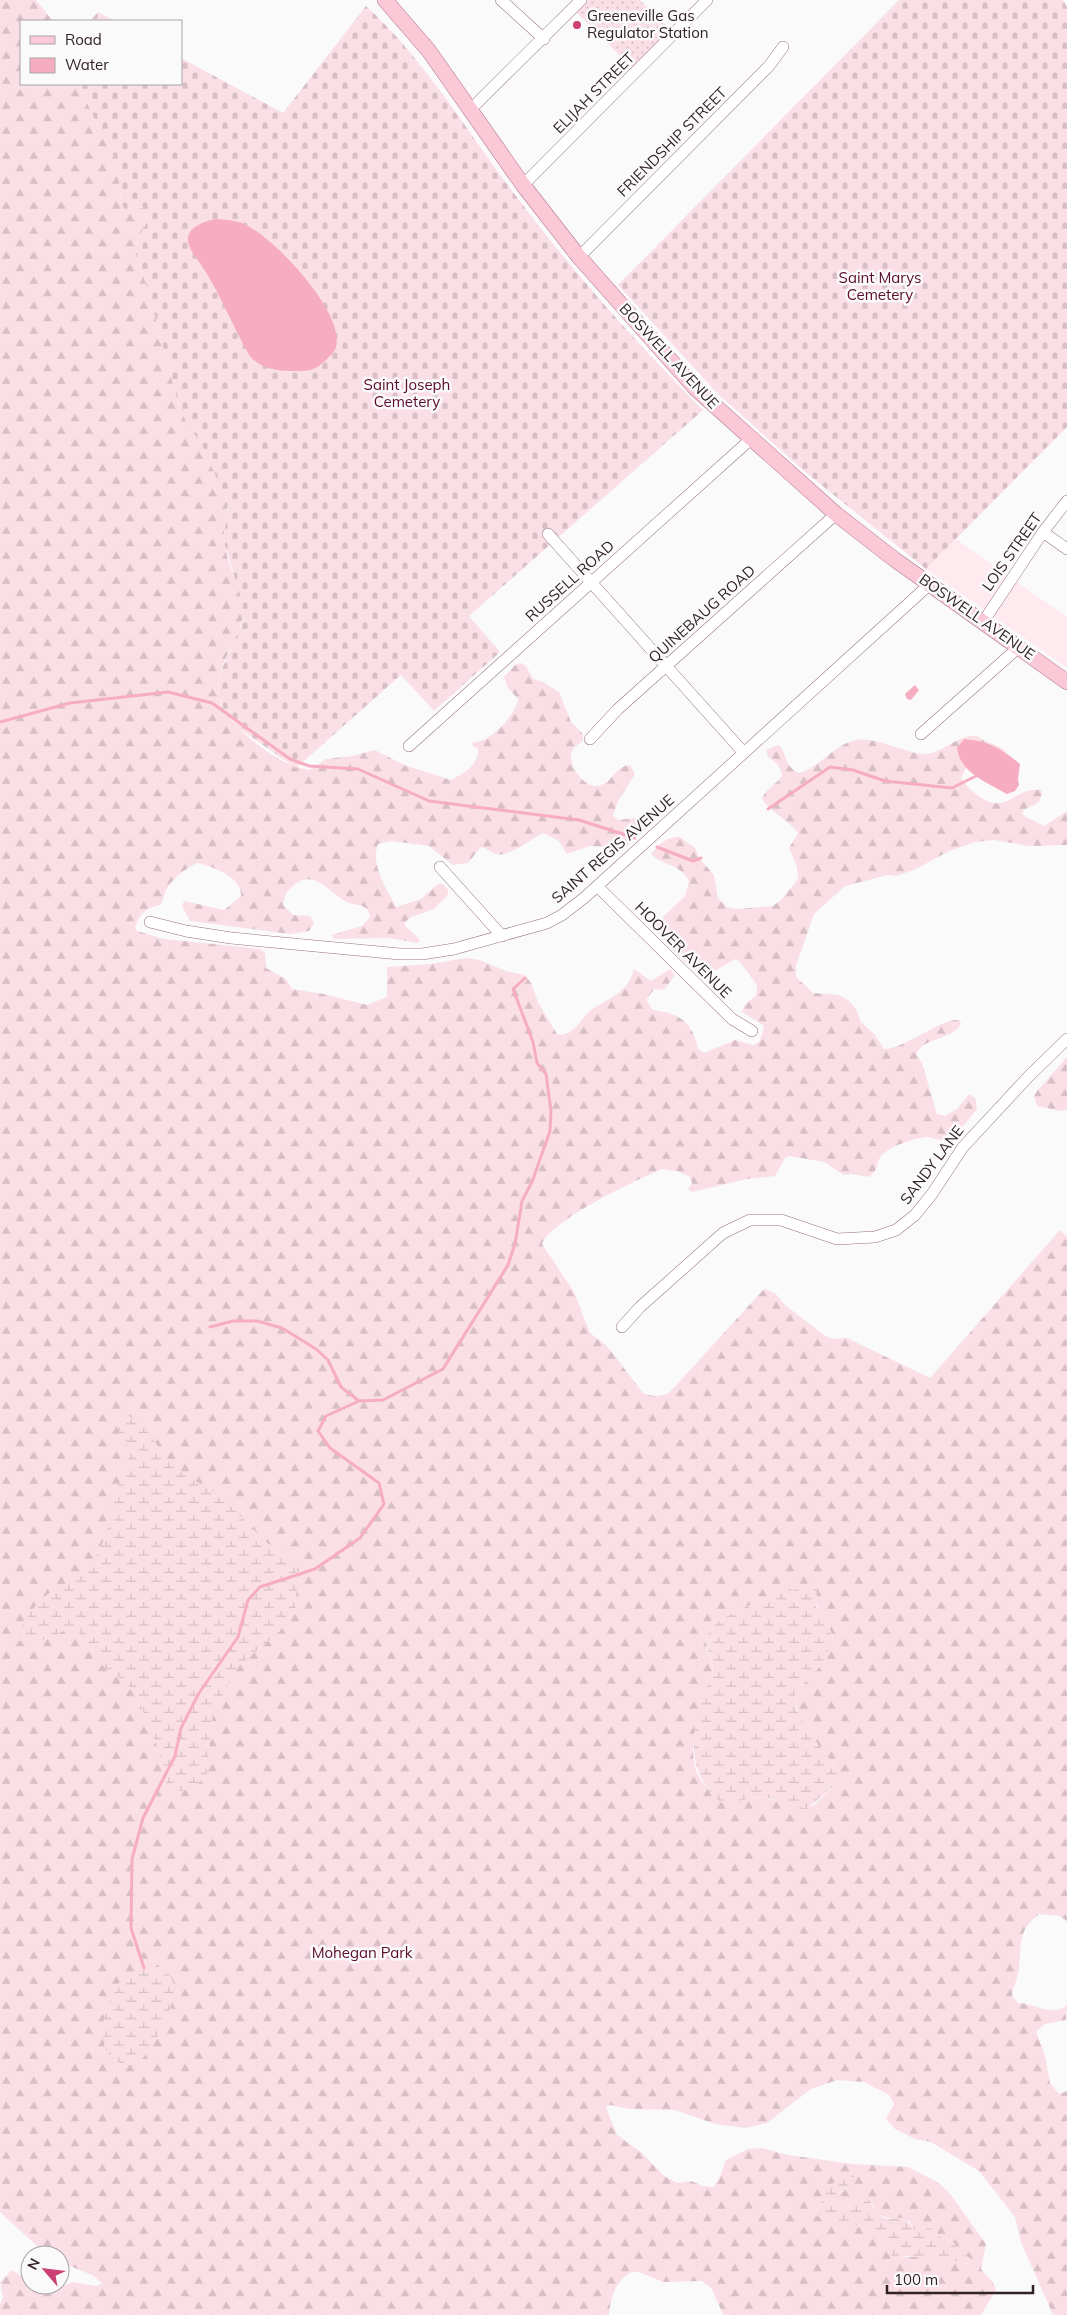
<svg xmlns="http://www.w3.org/2000/svg" width="1067" height="2315" viewBox="0 0 1067 2315" font-family="Mulish,sans-serif">
<style>
.built{fill:#ffeaef}
.grass{fill:url(#grass-dots)}
.forest{fill:url(#forest-firs);fill-rule:evenodd}
.wetland{fill:url(#wetland-marsh)}
.cemetery{fill:url(#cemetery-stones)}
.water{fill:#f7adc1}
.lines{fill:none;stroke-linecap:round;stroke-linejoin:round}
.stream{stroke:#f7adc1;stroke-width:3}
.minor-casing{stroke:#97727c;stroke-width:12}
.major-casing{stroke:#b27687;stroke-width:16}
.minor{stroke:#fff;stroke-width:11}
.major{stroke:#fac8d6;stroke-width:15}
.poi-dot{fill:#ca3f74;stroke:#fafafa;stroke-width:2}
.labels{text-anchor:middle;stroke-width:5;stroke-linejoin:round;paint-order:stroke}
.poi-label{font-size:15px;fill:#312226;stroke:#fafafa;text-anchor:start}
.street-label{font-size:15px;fill:#312226;stroke:#fafafa}
.park-label{font-size:15px;fill:#5b0c2e;stroke:#fafafa}
</style>
<defs>
<pattern id="grass-dots" width="8" height="8" patternUnits="userSpaceOnUse" patternTransform="scale(1.25)"><rect width="8" height="8" fill="#fadfe6"/><path d="M2 2h.1M6 6h.1" fill="none" stroke="#d7bfc5" stroke-width="1.8" stroke-linecap="round"/></pattern>
<pattern id="forest-firs" width="22" height="20" patternUnits="userSpaceOnUse" patternTransform="scale(1.25)"><rect width="22" height="20" fill="#fadfe6"/><path d="M5 1l3.5 6h-7zM16 11l3.5 6h-7z" fill="#d7bfc5"/></pattern>
<pattern id="wetland-marsh" width="20" height="14" patternUnits="userSpaceOnUse" patternTransform="scale(1.25)"><rect width="20" height="14" fill="#fadfe6"/><path d="M1 5h8M5 5V1M11 12h8M15 12V8" fill="none" stroke="#d7bfc5"/></pattern>
<pattern id="cemetery-stones" width="16" height="16" patternUnits="userSpaceOnUse" patternTransform="scale(1.25)"><rect width="16" height="16" fill="#fadfe6"/><path d="M2 7V4a2 2 0 0 1 4 0v3zM10 15v-3a2 2 0 0 1 4 0v3z" fill="#d7bfc5"/></pattern>
</defs>
<rect width="100%" height="100%" fill="#fafafa"/>
<path class="built" d="M956 539 1067 617V668L926 569Z"/>
<path class="grass" d="M588 0H640L669 29 632 68 576 12Z"/>
<path class="forest" d="M0 0H36L53 21H21V84H79L99 129 118 164 121 204 129 209 139 207 145 209 147 222 135 245V251L148 290 179 406C185 419 192 429 200 441 211 458 220 481 226 500 230 512 225 522 224 534 224 542 226 552 228 560 233 577 244 592 243 610 243 642 210 666 220 700 229 728 281 767 309 770L326 759 352 756 375 750 404 765 451 780C462 774 480 765 478 749L473 746 472 742C488 745 517 714 518 699L508 688 504 677 515 665 521 663 526 666 533 679 543 682 559 692 571 722 583 734V741C579 744 574 746 572 751 567 764 582 785 595 786 611 787 615 765 630 765L635 774 618 801 613 816 618 820 645 817 651 821 648 827 624 848 590 846 567 854 559 841 543 833C532 839 507 858 496 854 490 852 487 848 481 847L468 863 453 865 429 846 391 841 378 844C370 865 387 889 396 907L421 899 438 884H443L448 890V895L434 909 411 917 404 923C406 930 417 933 420 942L417 943 389 938 334 939 332 935 362 926 370 917C369 904 359 906 349 903 332 896 315 867 294 885 287 891 284 896 283 905L293 915 310 916 314 923 309 931 290 934 190 921 182 906 184 901 224 910 241 896C242 877 214 867 197 863 186 868 172 879 166 890 163 895 164 901 160 905 146 908 140 913 135 928L137 931 164 939 260 949 265 953 266 968 286 979 292 989 323 994 367 1005 387 997V967L431 964 466 958 480 960 506 971 525 975 531 983 538 1002 557 1034 563 1035C579 1029 578 1022 589 1012 607 997 627 996 634 969L651 981 670 969 675 975 664 990 654 989 646 1000 653 1010C679 1013 693 1022 698 1049L704 1053 735 1040 753 1045 760 1041 764 1026 742 1012 745 1005 756 995 757 985 740 962 735 959 713 972 710 977C693 975 667 944 656 931L654 926 685 896 689 881C680 863 662 866 651 854 657 846 669 835 680 837L695 848 699 858 714 875 718 898 727 907 736 909 773 906 782 899 798 879 797 867 789 848 798 833C788 819 771 813 762 799 765 789 776 785 782 776 781 766 776 762 768 757L766 750 778 745 781 747C787 757 786 768 799 773 819 768 832 747 852 741 872 734 902 752 923 754 942 755 957 734 977 736 986 744 998 743 1006 752L967 766 961 778C965 785 973 792 980 797 1008 816 1013 786 1041 790L1042 793 1039 802 1024 810 1022 813 1024 816 1044 826 1067 811V845L1029 846 994 840 975 842 949 851 916 869 897 876 888 875 845 886 814 914 796 966V977L813 993 838 995 848 1000 856 1009 861 1022 874 1034 884 1049C904 1050 947 1014 960 1021L961 1024C951 1041 925 1036 916 1054L922 1063 937 1114 945 1116 957 1109 969 1094 976 1099 977 1109 964 1125 942 1140C936 1140 932 1137 927 1137 915 1138 890 1146 882 1155 875 1163 879 1172 868 1177L852 1174 844 1175 824 1162 789 1156 785 1158 775 1176 747 1179 692 1192 688 1189 692 1183 690 1177 677 1171 662 1169C636 1180 551 1220 542 1244L574 1292 590 1333 607 1346 643 1393C653 1397 660 1397 669 1393L764 1289 775 1293 785 1305 824 1335 833 1339 847 1338 930 1378 1060 1230 1067 1236V1921L1059 1916 1039 1914C1017 1931 1022 1944 1019 1969 1018 1978 1013 1987 1012 1996L1018 2003C1034 2003 1054 2018 1067 2005L1066 2020 1045 2024 1036 2032 1045 2056 1050 2083 1059 2094 1067 2091V2315H1053L1021 2242 1015 2217 979 2171 931 2142 915 2139 895 2129 886 2119 894 2104 889 2095 864 2082 837 2080 811 2089 767 2123 745 2128 715 2124 675 2110 629 2109 610 2105 606 2107 617 2135 642 2153 663 2175 677 2183 691 2181 703 2186 713 2187 719 2179 726 2160 748 2149 762 2148 788 2155 853 2164 908 2167 937 2182 948 2191 986 2244 981 2269 994 2284 996 2290 981 2315H723L712 2289 702 2281 663 2282 639 2272H632C616 2279 610 2299 609 2315H0V2305L3 2297 0 2282 12 2270 30 2281V2285L56 2290 72 2282 97 2286 102 2283 92 2275 60 2262V2255H47L0 2212ZM803 1587 816 1603 820 1616 829 1626 833 1639 811 1677 796 1690 794 1696 800 1720 834 1766 838 1782 814 1805 805 1808 762 1797 722 1802C715 1795 706 1788 701 1780 685 1756 697 1720 704 1694 706 1687 712 1681 712 1673 714 1658 699 1644 711 1629 727 1609 779 1596 803 1587ZM849 2187 835 2196 832 2202 843 2207 853 2205 856 2200 873 2204 875 2212C887 2221 897 2216 909 2221L914 2230 925 2227 933 2229 940 2237 954 2243 961 2253 971 2259 968 2264C946 2260 915 2253 894 2259L879 2236 849 2222 817 2216 815 2212 823 2200Z
M1067 1057V1110L1061 1111 1037 1106 1034 1096 1037 1091Z"/>
<path class="wetland" d="M123 1416H129L143 1425 164 1455 183 1474 219 1494 266 1542 294 1560 297 1567 296 1606 285 1627 239 1666 213 1712 207 1772 204 1778 195 1787 182 1791 170 1790C163 1780 163 1765 159 1753 152 1733 141 1698 126 1683 120 1676 111 1674 104 1667 90 1653 91 1635 69 1629L32 1644 19 1641C18 1622 42 1595 59 1587 68 1582 78 1580 85 1572 109 1546 110 1510 120 1479 122 1471 129 1463 129 1454 129 1443 119 1437 117 1426Z
M810 1586 817 1588 816 1607 829 1626 833 1642C826 1655 821 1668 810 1678 805 1682 796 1688 795 1694 790 1723 843 1764 838 1782L808 1808C792 1809 777 1798 761 1797 748 1797 735 1804 723 1802 715 1801 711 1793 707 1787 686 1758 694 1726 704 1693 706 1687 710 1682 712 1676 716 1659 699 1645 711 1629 723 1612 789 1589 810 1586Z
M158 1966C164 1970 171 1975 173 1982 180 1999 151 2058 135 2064 122 2069 105 2055 104 2043 103 2036 103 2027 104 2020 105 2014 116 1985 120 1982 130 1973 145 1968 158 1966Z
M849 2173 854 2176C851 2190 836 2190 832 2202L848 2207 863 2195C873 2201 873 2214 885 2218 891 2220 898 2217 905 2218L914 2230 925 2227 933 2229 940 2237 954 2243 961 2253 971 2259V2264L931 2258 905 2256 894 2259 879 2236 849 2222 817 2216 815 2212 823 2200 827 2187Z"/>
<path class="cemetery" d="M899 0H1063L1067 7V427L926 569 804 471 718 394 618 285Z
M366 6C426 61 467 132 516 196 573 272 636 343 703 410L469 616 500 652 434 711 401 675 296 768 240 729 226 713 219 697 218 681 221 671 242 624 243 604 225 546 224 535 228 509 226 499 202 445 186 422 179 406 148 290 135 251V245L147 222 146 212 142 207 125 209 121 204 118 164 99 129 79 84H181V58L283 113Z
M98 12 115 21H90Z"/>
<path class="water" d="M215 219C227 220 238 220 248 226 277 241 345 313 336 347 335 352 331 355 327 359 314 372 308 371 290 371 275 371 258 367 249 355 233 327 221 296 204 269 198 260 187 248 188 238 189 226 206 221 215 219Z
M915 685 919 690 911 700 907 699 905 694Z
M964 739C989 741 1002 749 1020 764L1018 779 1019 785 1015 791 1007 794C988 783 960 773 957 748Z"/>
<g class="lines">
<path class="stream" d="M0 722 70 703 168 692 212 703 290 759 309 766 358 769 429 801 579 820 635 838
M768 809 830 767 853 770 885 781 952 788 976 776
M657 847 693 861 701 858
M210 1327 233 1321H257L282 1328 316 1349 328 1360 341 1387 359 1401
M144 1968 131 1928 132 1859 143 1818 175 1756 181 1728 199 1693 238 1637 248 1600 260 1587 315 1569 360 1538 384 1504 379 1483 330 1448 318 1431 326 1416 359 1401 383 1400 443 1369 508 1265 515 1244 522 1201 532 1182 550 1131 551 1111 546 1074 537 1063 533 1042 513 989 525 978"/>
<g class="minor-casing">
<path id="minor" d="M501 0 544 39
M470 110 581 0
M523 185 707 0
M579 257 769 66 783 47
M1043 532 1067 549
M548 534 744 753
M983 622 1043 532 1067 501
M921 734 1019 647
M590 739 618 709 836 514
M409 746 751 439
M440 867 502 936
M597 886 732 1019 752 1031
M150 922 186 931 231 938 400 954H422L454 949 547 923 562 915 584 898 930 584
M622 1327 640 1307 723 1233 750 1220H781L837 1239 875 1237 896 1230 915 1215 932 1194 963 1147 1029 1076 1067 1039"/>
</g>
<g class="major-casing">
<path id="major" d="M385 0 429 51 523 185 579 257 695 388 836 514 894 559 1067 682"/>
</g>
<use href="#minor" class="minor"/>
<use href="#major" class="major"/>
</g>
<circle class="poi-dot" cx="577" cy="25" r="5"/>
<g class="labels">
<g class="poi-label">
<text x="587" y="21">Greeneville Gas<tspan x="587" dy="17">Regulator Station</tspan></text>
</g>
<g class="street-label">
<text transform="translate(594 93) rotate(-45)" y="5">ELIJAH STREET</text>
<text transform="translate(672 142) rotate(-45)" y="5">FRIENDSHIP STREET</text>
<text transform="translate(669 356) rotate(47)" y="5">BOSWELL AVENUE</text>
<text transform="translate(1012 552) rotate(-55)" y="5">LOIS STREET</text>
<text transform="translate(570 581) rotate(-42)" y="5">RUSSELL ROAD</text>
<text transform="translate(702 614) rotate(-42)" y="5">QUINEBAUG ROAD</text>
<text transform="translate(977 617) rotate(35)" y="5">BOSWELL AVENUE</text>
<text transform="translate(613 849) rotate(-41)" y="5">SAINT REGIS AVENUE</text>
<text transform="translate(683 950) rotate(45)" y="5">HOOVER AVENUE</text>
<text transform="translate(932 1165) rotate(-53)" y="5">SANDY LANE</text>
</g>
<g class="park-label">
<text x="880" y="283">Saint Marys<tspan x="880" dy="17">Cemetery</tspan></text>
<text x="407" y="390">Saint Joseph<tspan x="407" dy="17">Cemetery</tspan></text>
<text x="362" y="1958">Mohegan Park</text>
</g>
</g>
<rect x="20" y="20" width="162" height="65" fill="#fafafa" stroke="#aaa4a5"/>
<rect x="30" y="36" width="25" height="8" fill="#fac8d6" stroke="#aaa4a5"/>
<text x="65" y="45" font-size="15" fill="#312226">Road</text>
<rect x="30" y="58" width="25" height="15" fill="#f7adc1" stroke="#aaa4a5"/>
<text x="65" y="70" font-size="15" fill="#312226">Water</text>
<g transform="translate(45 2270) rotate(298)"><circle r="24" fill="#fafafa" stroke="#aaa4a5"/>
<path d="M0-4L9 19L0 12L-9 19Z" fill="#ca3f74"/>
<text y="-8" font-size="14" font-weight="bold" text-anchor="middle" fill="#312226">N</text>
</g>
<path d="M887 2285v8h146v-8" fill="none" stroke="#312226" stroke-width="2.5"/>
<text x="894" y="2285" font-size="15" fill="#312226" stroke="#fafafa" stroke-width="4" paint-order="stroke">100 m</text>
</svg>
